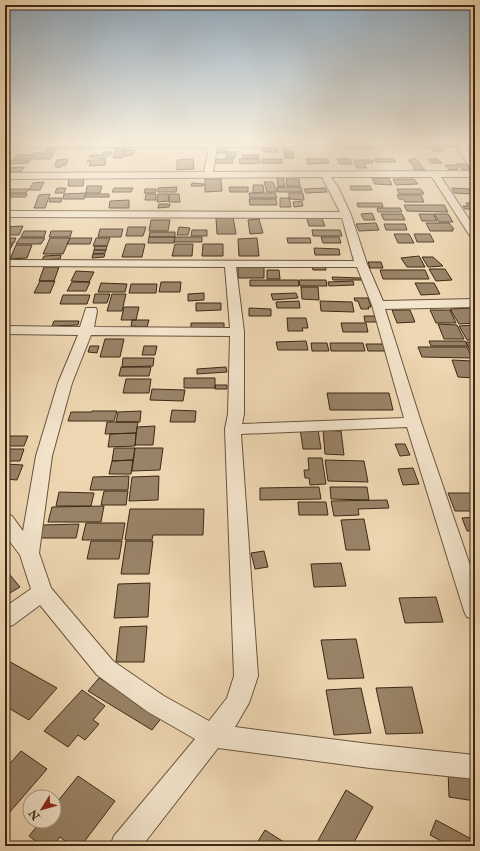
<svg xmlns="http://www.w3.org/2000/svg" width="480" height="851" viewBox="0 0 480 851" font-family="'IM FELL Double Pica',serif">
<style>
.building{fill:#998367;stroke:#3d2916}
.lines{fill:none;stroke-linecap:round;stroke-linejoin:round}
.minor-casing{stroke:#69543d;stroke-width:2}
.minor{fill:#f4e5cd;fill-rule:evenodd}
</style>
<rect width="100%" height="100%" fill="#eed7b2"/>
<filter id="stains"><feTurbulence type="fractalNoise" baseFrequency=".005" numOctaves="4"/><feColorMatrix values="0 0 0 0 .2 0 0 0 0 .09 0 0 0 0 .02 0 0 0 .5 -.17"/></filter>
<radialGradient id="worn" r=".72"><stop offset=".6" stop-color="#630" stop-opacity="0"/><stop offset="1" stop-color="#630" stop-opacity=".3"/></radialGradient>
<path class="building" d="M355 146H370L372 149H356Z
M218 147H227L226 153H216Z
M277 147 278 152H264L263 148Z
M430 147H441L444 151H433Z
M116 148H124L122 158H113Z
M47 149H56L50 159H41Z
M125 150H134L133 155 123 156Z
M283 150H292L294 154H284Z
M104 152H111L110 155H107L105 159 89 157 90 155H103Z
M227 152H236L235 158H226Z
M34 153H44L41 159H31Z
M284 154H293L294 158H285Z
M17 155H33L30 159H14Z
M242 155H258L259 158 243 159Z
M68 159 66 165H62L61 167H56L55 165 57 160Z
M193 159 194 169 177 170V160Z
M215 159H233V163H215Z
M239 159H259L260 163 240 164Z
M262 159H282V163H262Z
M306 159H327L329 163 308 164Z
M337 159H350L352 164H340Z
M374 159H394L396 162H376Z
M411 159H416L425 170 415 171 413 168H415L408 160H412Z
M428 159H438L442 163H431Z
M11 160H30L28 163 9 164Z
M88 160H106L105 165 89 166 91 162H87Z
M354 160H372L373 163H364L367 168H357Z
M456 164H466L471 170H463Z
M445 165H455L458 169 449 170Z
M24 167 21 172H5L8 168Z
M69 178H84L83 186H68Z
M277 178H283L285 186 278 187Z
M372 178H389L392 185 375 184Z
M205 179H221L222 191 205 192Z
M286 179H299L300 186H287Z
M393 179H414L418 184 396 185Z
M44 182 40 190H29L33 183Z
M264 182H273L277 192H267Z
M192 183 204 184 203 186H191Z
M253 185H263L264 192 253 193Z
M87 186H102L100 193H86Z
M350 186H370L372 190H351Z
M177 187 176 192H158V188Z
M229 187H248V192H230Z
M277 187H301L302 192H278Z
M57 188H66L64 193H55Z
M114 188H133L131 192H112Z
M325 188 327 192 306 193 304 189Z
M452 188 470 189 472 194 454 193Z
M5 189H29L26 193H5Z
M145 189H156V192L153 193H144Z
M397 189H421L424 194H399Z
M86 193 84 199H63L64 194Z
M249 193H275L277 198H250Z
M289 193H303L304 200 289 199Z
M12 194H27L26 197H10Z
M50 194 45 208H34L39 195Z
M86 194H109V197H85Z
M146 194H156V200H145Z
M158 194H168L169 201 157 202Z
M169 194H179L180 202H169Z
M397 195H421L424 202H405L403 199H399Z
M50 198H62L61 202H49Z
M280 198H289L291 207H280Z
M249 199H276L277 205H250Z
M129 200V208H109L110 201Z
M302 201 303 206 294 207 293 202Z
M357 203H382L383 207H358Z
M466 203H475V209H465L463 206H468Z
M159 204H170L169 207 158 208Z
M404 205H444L448 212 407 211Z
M377 208H400L402 212H378Z
M372 213 375 220H364L361 214Z
M381 214H402L405 220H384Z
M419 214H433L437 221H422Z
M434 214H448L453 222H439Z
M306 216H321L325 226H309Z
M233 217 236 234H217L216 218Z
M259 219 263 233 250 234 248 220Z
M151 220H170L168 231H149Z
M376 223 379 230 359 231 356 224Z
M426 223H449L454 229H452L453 231H430Z
M384 224H405L407 230H386Z
M23 226 19 235H5V227Z
M128 227H146L143 236H126Z
M179 227 190 228 188 235H177Z
M100 229H123L121 237H98Z
M192 230H207V236H191Z
M312 230H340L342 236H313Z
M24 231H46L44 237H21Z
M51 231H72L70 237H49Z
M150 232H175V237H149Z
M394 234H409L414 243H398Z
M414 234H430L434 242H417Z
M149 237H175L174 243H148Z
M175 237H202V242H174Z
M321 237H339L341 243H323Z
M5 238H16L14 243H5Z
M20 238H45L41 244H16Z
M50 238H70L63 254H43Z
M70 238H92L90 244H67Z
M96 238H110L107 246H93Z
M257 238 259 256H239L238 239Z
M287 238H310L311 243H288Z
M5 244H13L5 258Z
M126 244H145L142 257H122Z
M175 244H193L192 256H172Z
M203 244H223V256H202Z
M16 245H32L27 258 10 259Z
M95 246H107L106 250H94Z
M314 248 339 249 340 255H315Z
M94 250H106L105 253 93 254Z
M93 254H105L104 257 92 258Z
M61 255 60 259 42 260 44 256Z
M419 256 425 267H407L401 258Z
M422 257H433L443 266 428 267Z
M368 262H381L383 268H370Z
M312 266H325L326 270H313Z
M44 267H59L54 281H39Z
M238 267H264V278H238Z
M429 269H445L452 280 436 281Z
M267 270H279L280 279H267Z
M380 270H425L429 279H383Z
M76 271 94 272 89 282 71 281Z
M332 277 361 278 362 280H333Z
M250 280H298L299 286H250Z
M299 280H326L327 286H300Z
M40 281H55L50 293H34Z
M353 281 354 285 329 286 328 282Z
M72 282H90L86 291H67Z
M161 282H181L180 292H159Z
M101 283 127 284 125 292H98Z
M415 283H434L440 294 421 295Z
M131 284H157L156 293H129Z
M301 287H318L319 300 302 299Z
M204 293V300L188 301V294Z
M296 293 298 298 273 300 271 294Z
M95 294H110L107 303H93Z
M112 294H126L122 311H107Z
M63 295H90L87 304H60Z
M354 298H368L371 307H368L369 309H361L358 301H355Z
M299 301 300 308H277L276 302Z
M320 301 352 302 354 312 321 311Z
M196 303H221V310L196 311Z
M124 307H139L136 320H121Z
M249 308 271 309V316H249Z
M471 308 475 315V323L459 324 450 309Z
M392 310H410L415 322 397 323Z
M430 310H450L456 323H436Z
M364 316H376L378 322H365Z
M287 318H306L308 328H302L303 331H288Z
M132 320H149L147 327 131 326Z
M54 321H79L78 325 52 326Z
M191 323H224V328H191Z
M341 323H366L368 332H343Z
M438 324 457 325 464 339H444Z
M475 325V340H467L459 326Z
M105 339H124L120 357H100Z
M306 341 308 350H278L276 342Z
M429 341H465L468 346H431Z
M466 342H475V356H473Z
M311 343H327L329 351H312Z
M330 343H363L365 351H331Z
M366 344H386L388 351H368Z
M90 346H99L97 353 88 352Z
M144 346H157L155 355H142Z
M418 347H467L472 358 422 357Z
M123 358H154L153 366 122 367Z
M452 360 472 361 475 369V378L458 377Z
M121 367H151L149 376H119Z
M226 367 227 372 197 374V369Z
M184 378H215V388H184Z
M126 379H151L149 393H123Z
M215 385H227V389H215Z
M152 389 185 390 183 401 150 400Z
M327 393H389L393 410H330Z
M172 410 196 411 195 422H170Z
M92 411H117L114 421H68L71 412H91Z
M141 411 140 422H116L118 412Z
M107 422H138L136 433 105 434Z
M155 426 153 445H135L137 427Z
M300 429H318L321 449H303Z
M323 430 341 431 344 455 325 454Z
M136 433 135 446 108 447 110 434Z
M5 436H28L24 446H5Z
M395 444H405L410 455 400 456Z
M114 448H135L133 460 112 461Z
M135 448H163L160 470 132 471Z
M5 449H24L20 461H5Z
M308 458H322L326 484 310 485 309 478H305L304 470H309Z
M133 460 131 474H109L112 461Z
M325 460 364 461 368 482 328 481Z
M5 464 23 465 17 480 5 479Z
M413 468 419 484 403 485 398 469Z
M129 476 128 490H90L93 477Z
M159 476 158 500 129 501 132 477Z
M319 487 321 499 260 500V488Z
M330 487H367L369 500 331 499Z
M104 491H128L126 505H101Z
M59 492 94 493 91 506H56Z
M448 493H475V511H455Z
M387 500 389 508 358 509 359 515 334 516 331 501Z
M298 502H326L328 515H299Z
M104 506 101 522H48L52 507Z
M130 509H204L203 535H153L152 540H125Z
M475 517V531H467L462 518Z
M364 519 370 550H346L341 520Z
M86 523H125L122 540H82Z
M79 524 76 538H39L43 525Z
M91 541H122L119 559H87Z
M126 541H153L149 574H121Z
M264 551 268 567 255 569 251 553Z
M341 563 346 586 314 587 311 564Z
M5 569 20 587 5 596Z
M150 583 148 617 114 618 118 584Z
M436 597 443 622 405 623 399 598Z
M147 626 144 662H116L120 627Z
M356 639 364 678 328 679 321 640Z
M5 659 57 688 29 720 5 706Z
M99 678 163 716 152 730 88 691Z
M412 687 423 733 386 734 376 688Z
M361 688 371 733 334 735 326 690Z
M82 690 105 706 93 720 99 724 85 740 78 735 68 747 44 731Z
M21 751 47 769 9 813 5 809V769Z
M448 770 475 775V801L449 797Z
M78 776 115 801 81 846H72L60 837 53 846H42L29 836 41 821H54V806Z
M346 790 373 807 352 846H315Z
M436 820 475 841V846H450L430 835Z
M265 830 290 846H255Z"/>
<g class="lines">
<g class="minor-casing">
<path id="minor" d="M475 142V145H464L475 162V171L472 170 456 146 217 147 213 172 475 171V177H441L475 228V239L470 236 432 177H331L338 187 351 215 367 264 383 301 475 299V307L385 309 421 422 475 580V619L467 617 464 611 407 427 241 434 258 676 249 703 235 727 370 744 475 755V779L370 768 218 748 142 846H110L114 836 195 739 148 712 97 675 40 605 13 625 5 628V607L31 589 20 555 5 535V514L12 516 23 531 36 456 58 383 78 335 5 334V326L80 327 86 308H96L97 311 94 327 230 328 225 267 5 266V260L354 261 342 218 5 217V211L340 212 322 177 5 179V173L204 172 209 147H29V143H32ZM236 267H357L372 305 404 418 242 424 244 414V332ZM91 335 230 336 228 414 225 429 234 676 227 698 209 721 164 696 113 661 51 588 39 553 52 456 72 383Z"/>
</g>
<use href="#minor" class="minor"/>
</g>
<linearGradient id="sky" x2="0" y2="1"><stop stop-color="#92aabd"/><stop offset="0.54" stop-color="#f7eddc"/><stop offset="1" stop-color="#f7eddc" stop-opacity="0"/></linearGradient>
<rect width="480" height="261" fill="url(#sky)"/>
<rect width="480" height="851" fill="none" stroke="#eed7b2" stroke-width="20"/>
<rect x="6" y="6" width="468" height="839" fill="none" stroke="#3d2916" stroke-width="2"/>
<rect x="10" y="10" width="460" height="831" fill="none" stroke="#3d2916"/>
<g transform="translate(42 809) rotate(233)"><circle r="19" fill="#f4e5cd" stroke="#ab9a84"/>
<path d="M0-3L7 15L0 10L-7 15Z" fill="#8f2418"/>
<text y="-6" font-size="11" font-weight="bold" text-anchor="middle" fill="#3d2916">N</text>
</g>
<rect width="100%" height="100%" filter="url(#stains)"/>
<rect width="100%" height="100%" fill="url(#worn)"/>
</svg>
